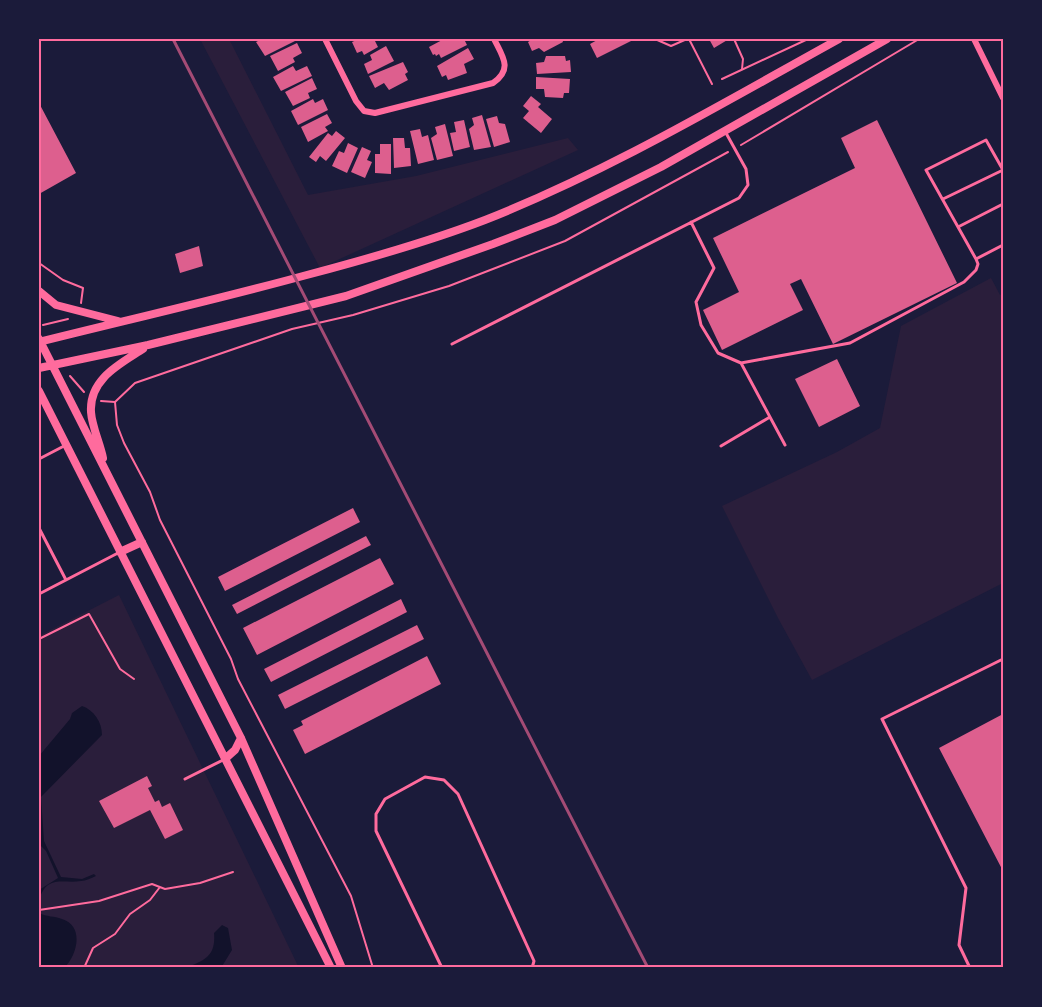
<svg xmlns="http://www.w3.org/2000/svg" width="1042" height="1007" viewBox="0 0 1042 1007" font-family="Poppins,sans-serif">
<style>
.green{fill:#2a1e3b}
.water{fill:#12122b}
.building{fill:#dd5f8e}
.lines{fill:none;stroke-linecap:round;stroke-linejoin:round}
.path{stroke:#ff6b9d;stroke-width:2}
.service{stroke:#ff6b9d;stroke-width:3}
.minor{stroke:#ff6b9d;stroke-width:6}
.secondary{stroke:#ff6b9d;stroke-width:8}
.rail{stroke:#a44b75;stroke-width:3}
.neatline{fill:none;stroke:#ff6b9d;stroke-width:2}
</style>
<rect width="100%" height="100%" fill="#1b1b3a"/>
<path class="green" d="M200 39H229L308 195 416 176 568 138 578 150 320 268Z
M991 278 1000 295 1003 293V583L812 680 778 618 722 506 837 452 880 428 901 326Z
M119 595 299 968H39V636Z"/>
<path class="water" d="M82 706C94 710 102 722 102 735L41 797 44 841 61 877 82 879 94 874 96 876C91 878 86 881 81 881 63 884 47 874 39 900V890L58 878 46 851 39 844V756L70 719 72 713Z
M39 913C47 917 54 916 62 919 85 926 77 956 64 968H39Z
M222 925 228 928 232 950 221 968H186C205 960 216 956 214 933Z"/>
<path class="building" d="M262 39H295V41L265 56 256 42Z
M359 39H379L375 41 378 47 364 55 362 51 357 53 352 42Z
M444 39H464L467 45 441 58 439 54 436 56 435 54 433 55 429 47Z
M533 39H562L563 42 544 52 539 48 532 51 528 42Z
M599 39H635L597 58 590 44Z
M709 39H729L714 48Z
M297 43 302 53 293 58 295 62 278 71 270 56Z
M386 46 394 61 368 74 364 64 372 60 370 55Z
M468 48 474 59 464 64 467 73 448 80 446 75 442 77 437 66Z
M546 56H565L566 61 570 60 571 72 537 74 536 63 544 62Z
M403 62 408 72 405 74 408 80 389 90 384 83 375 88 369 76Z
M293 66 296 71 307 66 312 76 281 91 273 77Z
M536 77 570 79 569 93H564L563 98 545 97 544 89H536Z
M312 78 317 89 308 93 310 98 293 106 285 92Z
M531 96 541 104 538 107 552 119 541 133 523 118 529 111 523 106Z
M313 99 315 103 323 99 328 110 298 125 291 111Z
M39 103 76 173 39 194Z
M327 114 332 123 325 127 328 131 308 142 301 127Z
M482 115 491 147 474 150 469 129 474 125 472 118Z
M497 116 499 123 505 124 510 142 494 147 486 119Z
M464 120 470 147 454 151 450 133 456 132 454 122Z
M877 120 957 283 833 344 801 279 790 284 803 310 722 350 703 310 739 292 713 238 855 168 841 138Z
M445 124 453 156 437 160 431 138 437 134 435 127Z
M420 129 422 137 428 135 434 160 418 164 410 131Z
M336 131 345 138 326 161 320 156 316 162 309 157 328 133 332 136Z
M393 138H404L405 148H410L411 166 394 168Z
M348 143 358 148 347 173 332 166 339 151 344 153Z
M380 144H391V174L375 173V154H380Z
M362 147 371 151 367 160 372 162 365 178 351 172Z
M199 246 203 266 180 273 175 254Z
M837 359 860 406 819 427 795 379Z
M353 508 360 522 225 591 218 577Z
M366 536 371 545 237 614 232 605Z
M380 558 394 584 257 655 243 628Z
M401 599 407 612 271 682 264 669Z
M417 625 424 639 285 709 278 695Z
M427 656 441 684 305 754 293 730 303 725 301 721Z
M1003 714V871L939 748Z
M147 776 152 786 148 788 155 802 159 800 162 807 170 803 183 830 165 839 150 810 114 828 99 801Z"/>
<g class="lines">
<path class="path" d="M655 39 671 46 687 39
M689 39 712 84
M734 39 743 59 742 69
M722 79 808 39
M741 145 919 39
M39 263 63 280 83 288 81 303
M43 325 68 319
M70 376 84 392
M101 401 115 402 117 425 124 443 150 492 160 520 231 659 238 679 351 896 373 968
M115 402 135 383 292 329 353 315 449 286 565 241 728 152
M39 639 89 614 120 669 134 679
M39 910 99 901 152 884 165 889 200 883 233 872
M84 968 93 948 115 934 130 914 150 900 160 887"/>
<path class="service" d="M1003 170 986 140 926 170 976 259 1003 245
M943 199 1003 170
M691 222 714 268 696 302 701 325 718 353 741 363 850 343 964 282 976 270 978 264 976 259
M958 227 1003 204
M452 344 739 198 748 185 746 169 726 133
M741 363 785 445
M721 446 770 417
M39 459 64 446
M39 528 66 580
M39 594 118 553
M185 779 225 759
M442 968 376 831V814L385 799 425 777 444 780 458 794 534 961 532 968
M970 968 959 945 966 888 882 719 1003 659"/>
<path class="minor" d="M325 39 356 101 364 111 375 113 493 83C513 69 503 57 494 39
M974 39 1003 98"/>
<path class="secondary" d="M39 291 56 305 118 321
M39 339 241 738 342 968
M39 342C127 320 215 300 303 276 364 260 425 243 485 220 609 171 723 103 839 39
M39 368 148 345 346 296 493 244 555 220 661 167 887 39
M39 391 331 968
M103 458C100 443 92 427 91 412 89 379 120 364 143 349
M120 552 142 542
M226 758 235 750 241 738"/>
<path class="rail" d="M173 39 648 968"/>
</g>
<rect width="1042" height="1007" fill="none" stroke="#1b1b3a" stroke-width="81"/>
<rect x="40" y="40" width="962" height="926" class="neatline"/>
</svg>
